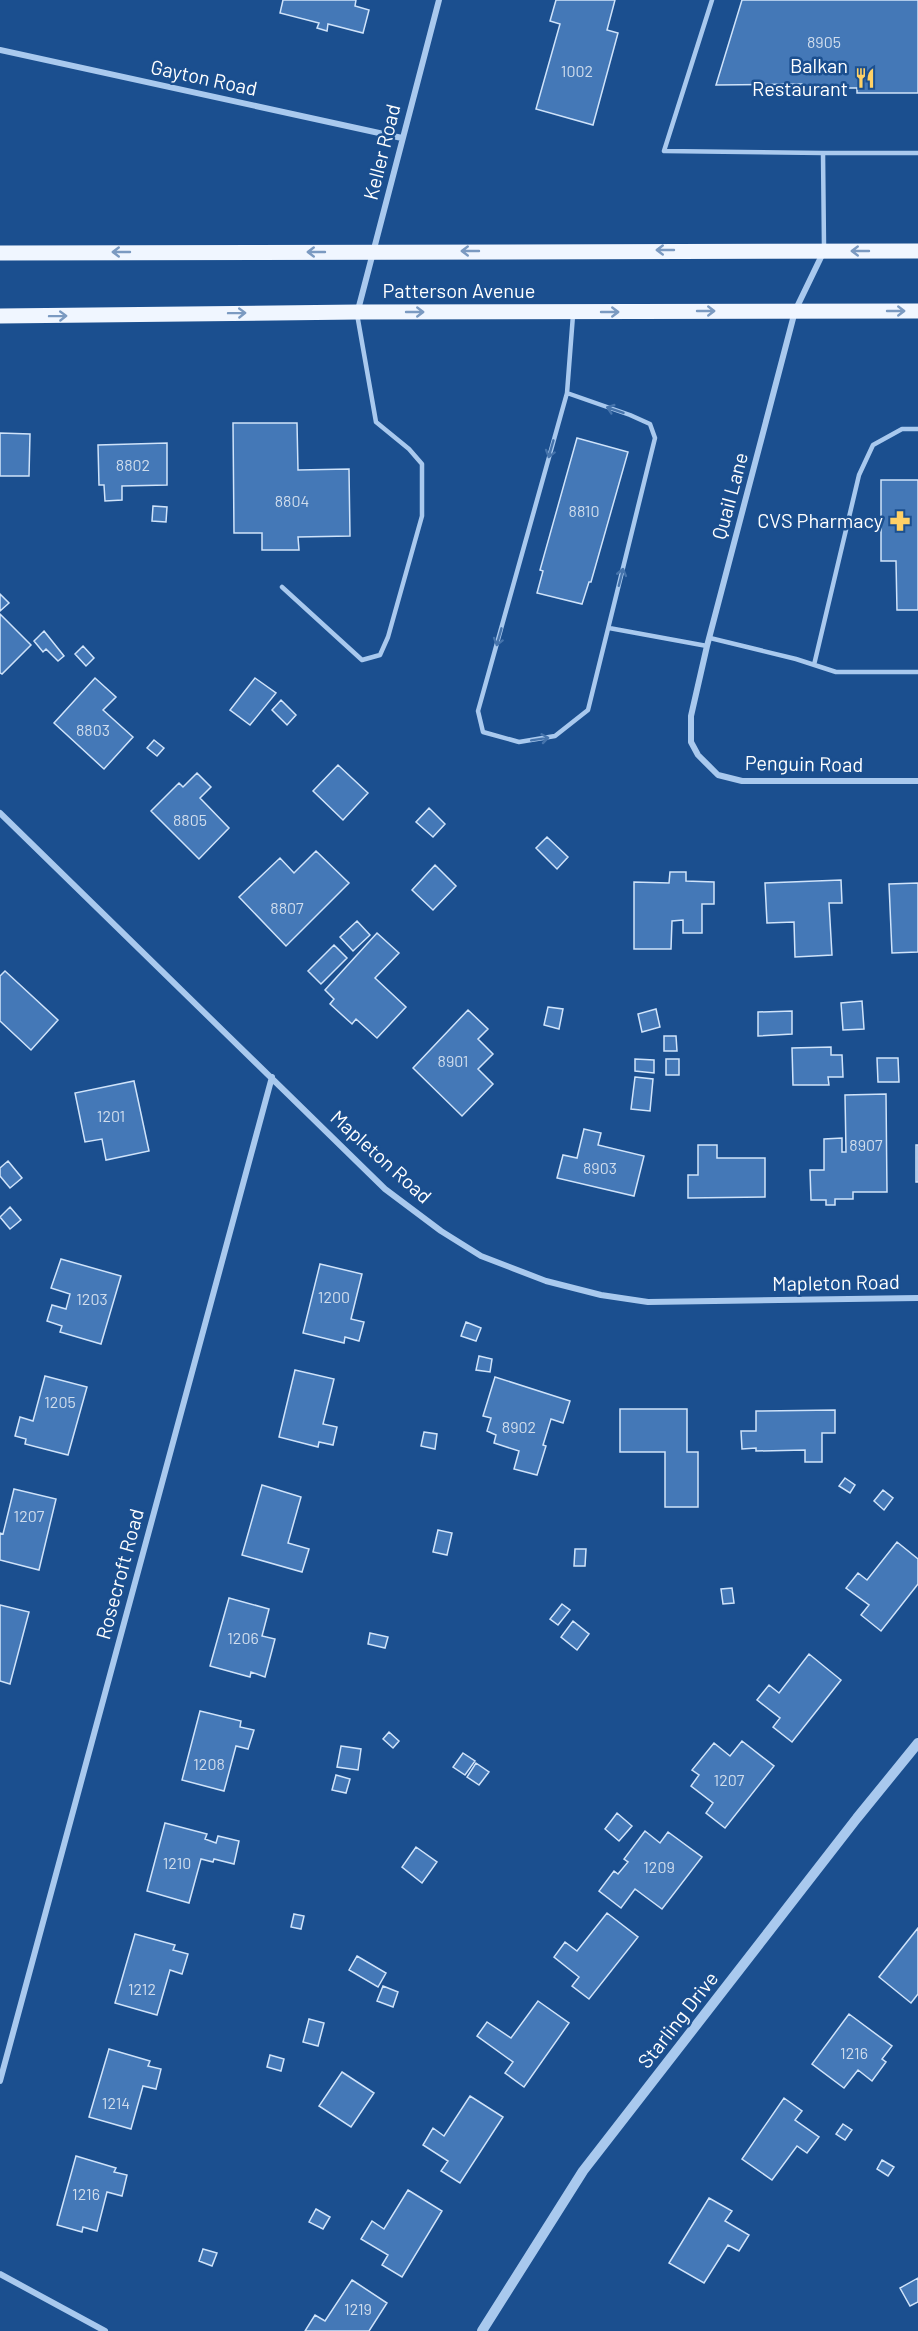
<svg xmlns="http://www.w3.org/2000/svg" width="918" height="2331" viewBox="0 0 918 2331" font-family="Barlow,sans-serif">
<style>
.building{fill:#4478b7;stroke:#cfe3fa;stroke-width:1.5}
.lines{fill:none;stroke-linecap:round;stroke-linejoin:round}
.service{stroke:#a9c9ee;stroke-width:4.5}
.minor{stroke:#a9c9ee;stroke-width:6}
.tertiary{stroke:#a9c9ee;stroke-width:10}
.primary{stroke:#f0f6ff;stroke-width:15}
.oneway{stroke:#7b9ac1}
.oneway2{stroke:#4674ac}
.labels{text-anchor:middle;stroke-width:5;stroke-linejoin:round;paint-order:stroke}
.number-label{font-size:16px;fill:#d0dded}
.poi-label{font-size:20px;fill:#fff;stroke:#1b4f8f;text-anchor:end}
.street-label{font-size:20px;fill:#fff;stroke:#1b4f8f}
</style>
<rect width="100%" height="100%" fill="#1b4f8f"/>
<path class="building" d="M283 0H356L355 6 369 10 363 33 328 24 327 31 317 28 319 23 280 13Z
M556 0H615L607 30 618 33 593 125 536 109 560 24 550 21Z
M742 0H918V93H857V88H803L802 84 716 85Z
M233 423H297L298 470 349 469 350 536 298 537 299 550H262V533H234Z
M0 433 30 434 29 476H0Z
M577 438 628 452 591 582H589L582 604 537 593 543 571 540 570Z
M167 443V485L122 486V500L105 501 104 485H99L98 445Z
M881 480H918V610H897L896 561H881Z
M153 506 167 507 166 522 152 521Z
M0 594 9 603 0 611Z
M0 614 31 645 2 674 0 673Z
M44 631 64 656 58 661 46 649 43 652 34 641Z
M83 646 94 658 86 666 75 654Z
M95 678 116 697 103 710 133 737 104 769 54 723Z
M255 678 276 693 250 725 230 710Z
M281 700 296 715 287 725 272 710Z
M154 740 164 748 157 756 147 748Z
M338 765 368 793 343 820 313 791Z
M197 773 211 787 200 798 229 828 199 859 151 811 179 783 183 787Z
M429 808 445 824 433 837 416 822Z
M547 837 568 857 557 869 536 848Z
M316 851 349 883 286 946 239 897 280 858 294 873Z
M435 865 456 886 433 910 412 890Z
M670 872H686V881L714 882V904H702V933H683V920L672 921 671 949H634V882L669 883Z
M841 880 842 903H829L832 955 795 957 794 922 767 923 765 883Z
M918 883V952L892 953 889 884Z
M357 921 370 935 353 951 340 937Z
M377 933 399 953 375 978 406 1007 377 1038 356 1019 352 1024 330 1004 334 999 325 990Z
M334 945 347 958 321 984 308 971Z
M5 971 58 1020 31 1050 0 1021V976Z
M862 1001 864 1029 843 1030 841 1003Z
M548 1007 563 1009 559 1029 544 1025Z
M656 1009 660 1027 642 1032 638 1014Z
M468 1010 488 1029 478 1039 493 1054 478 1069 493 1084 462 1116 413 1068Z
M792 1011V1034L758 1036V1012Z
M664 1036H676L677 1051H664Z
M831 1047V1055H842L843 1077H828L829 1085H793L792 1048Z
M877 1058H898L899 1082H878Z
M635 1059 654 1060V1073L635 1071Z
M666 1059H679V1075H666Z
M635 1077 653 1079 650 1111 631 1109Z
M134 1081 149 1151 106 1160 102 1139 85 1142 75 1093Z
M886 1094 887 1192H853V1199H835V1205H826V1200H811L810 1170H824V1139L842 1138V1152H846L845 1095Z
M584 1129 601 1133 598 1145 644 1156 634 1196 557 1178 563 1155 577 1158Z
M698 1145H717V1158H765V1197L688 1198V1175H698Z
M916 1145H918V1182H916Z
M8 1161 22 1178 10 1188 0 1176V1168Z
M10 1207 21 1220 10 1229 0 1217Z
M61 1259 121 1276 101 1344 60 1332 62 1326 47 1321 52 1305 66 1309 70 1294 51 1288Z
M320 1264 362 1274 351 1319 364 1322 359 1341 345 1337 344 1343 303 1333Z
M466 1322 481 1328 476 1341 461 1336Z
M479 1356 492 1359 490 1372 476 1370Z
M295 1370 334 1379 323 1424 337 1427 333 1445 319 1442 318 1447 279 1437Z
M45 1376 87 1387 68 1455 25 1444 26 1439 15 1436 20 1417 33 1421Z
M495 1377 570 1401 563 1423 551 1419 543 1445 546 1446 537 1475 514 1469 519 1451 494 1443 496 1435 487 1431 491 1418 483 1416Z
M620 1409H687V1452H698V1507H665V1452H620Z
M835 1410V1433H822V1462H805V1450L756 1451V1448L742 1449 741 1431H756V1411Z
M424 1432 437 1434 435 1449 421 1446Z
M845 1478 855 1485 850 1493 839 1486Z
M262 1485 301 1497 288 1543 309 1549 302 1572 242 1555Z
M14 1489 56 1499 39 1570 0 1560V1533L3 1534Z
M883 1490 893 1498 884 1510 874 1501Z
M438 1530 452 1533 447 1555 433 1552Z
M897 1542 918 1559V1584L881 1631 861 1615 869 1605 846 1588 858 1573 867 1580Z
M575 1549H586L585 1566H574Z
M732 1588 734 1603 723 1604 721 1589Z
M229 1598 269 1609 262 1636 275 1639 265 1677 251 1672 250 1677 210 1666Z
M562 1604 570 1610 558 1625 550 1619Z
M0 1605 29 1612 10 1684 0 1681Z
M573 1621 589 1634 577 1650 561 1637Z
M370 1633 388 1637 385 1648 368 1644Z
M809 1654 841 1680 792 1742 773 1727 780 1718 757 1700 769 1685 779 1693Z
M200 1711 241 1721 240 1727 254 1730 248 1749 236 1746 224 1791 182 1780Z
M389 1732 399 1741 393 1748 383 1739Z
M742 1741 774 1766 725 1828 706 1813 713 1803 691 1786 699 1775 692 1770 714 1743 730 1756Z
M341 1746 361 1749 358 1770 337 1767Z
M463 1753 475 1761 465 1775 453 1767Z
M476 1763 489 1772 479 1785 467 1777Z
M336 1775 350 1779 346 1793 332 1790Z
M617 1813 632 1826 619 1841 605 1829Z
M165 1823 207 1834 205 1839 216 1843 218 1836 239 1841 234 1864 214 1859 213 1862 201 1859 189 1903 147 1891Z
M645 1831 660 1843 668 1832 702 1857 662 1909 635 1889 621 1908 599 1891 614 1871 618 1874 628 1862 624 1859Z
M416 1847 437 1862 422 1883 402 1867Z
M607 1913 638 1937 589 1999 572 1986 579 1977 554 1957 565 1942 577 1951Z
M294 1914 304 1916 301 1929 291 1927Z
M918 1928V1994L911 2003 879 1977Z
M135 1934 175 1945 173 1950 188 1954 182 1974 170 1970 157 2015 115 2003Z
M357 1956 386 1973 378 1987 349 1970Z
M383 1986 398 1992 393 2007 377 2001Z
M538 2001 569 2023 524 2087 505 2073 513 2062 477 2036 487 2022 511 2038Z
M849 2014 892 2046 882 2059 886 2062 872 2081 858 2070 844 2088 812 2064Z
M309 2019 324 2023 318 2046 303 2042Z
M109 2049 150 2061 148 2066 161 2069 156 2089 143 2086 131 2129 89 2117Z
M270 2055 284 2059 281 2071 267 2067Z
M342 2072 374 2093 351 2127 319 2106Z
M470 2096 503 2117 460 2183 441 2171 448 2161 423 2145 433 2128 444 2136Z
M784 2098 802 2111 795 2120 819 2137 807 2153 797 2146 772 2180 742 2159Z
M843 2124 852 2130 845 2140 836 2134Z
M76 2156 116 2168 114 2172 127 2175 122 2196 107 2192 97 2231 83 2227 82 2232 57 2225Z
M882 2160 894 2167 888 2176 877 2169Z
M408 2190 442 2211 402 2277 382 2265 388 2255 361 2239 372 2221 384 2229Z
M709 2198 732 2211 725 2221 749 2235 739 2251 728 2245 704 2283 669 2263Z
M316 2209 330 2217 323 2229 309 2222Z
M203 2249 217 2253 212 2266 199 2261Z
M918 2278V2302L910 2306 900 2288Z
M352 2280 387 2303 369 2331H305L315 2315 325 2321Z"/>
<g class="lines">
<path class="service" d="M712 0 664 151 823 153
M824 247 823 153H918
M567 393 630 415 650 424 655 438 588 710 555 736 519 742 483 732 478 711 567 393 573 315
M282 587 362 660 380 655 388 637 422 516V464L409 449 376 422 357 314
M609 628 707 646
M710 638 796 659 836 672H918
M814 665 859 475 873 445 902 429H918"/>
<path class="minor" d="M0 50 402 138
M823 253 795 311 707 646 691 716V742L698 755 718 775 742 781H918
M358 310 439 0
M0 813 385 1189 441 1231 481 1256 546 1281 601 1295 648 1302 918 1298
M0 2081 272 1077
M0 2274 105 2331"/>
<path class="tertiary" d="M482 2331 583 2171 857 1818 918 1743"/>
<path class="primary" d="M0 253 918 251
M0 316 357 312 918 311"/>
</g>
<defs><path id="oneway-shaft" d="M-6 0H5M1.5-3L5.5 0L1.5 3" fill="none" stroke-width="1.6" stroke-linecap="round" stroke-linejoin="round" transform="scale(1.5)"/></defs>
<g class="oneway">
<use href="#oneway-shaft" transform="translate(665 250) rotate(-180)"/>
<use href="#oneway-shaft" transform="translate(470 251) rotate(180)"/>
<use href="#oneway-shaft" transform="translate(860 251) rotate(180)"/>
<use href="#oneway-shaft" transform="translate(121 252) rotate(180)"/>
<use href="#oneway-shaft" transform="translate(316 252) rotate(180)"/>
<use href="#oneway-shaft" transform="translate(706 311)"/>
<use href="#oneway-shaft" transform="translate(896 311)"/>
<use href="#oneway-shaft" transform="translate(415 312)"/>
<use href="#oneway-shaft" transform="translate(610 312)"/>
<use href="#oneway-shaft" transform="translate(237 313) rotate(-1)"/>
<use href="#oneway-shaft" transform="translate(58 316) rotate(-1)"/>
</g>
<g class="oneway2">
<use href="#oneway-shaft" transform="translate(615 410) rotate(-161)"/>
<use href="#oneway-shaft" transform="translate(551 449) rotate(106)"/>
<use href="#oneway-shaft" transform="translate(621 577) rotate(-76)"/>
<use href="#oneway-shaft" transform="translate(499 637) rotate(106)"/>
<use href="#oneway-shaft" transform="translate(540 739) rotate(-9)"/>
</g>
<defs>
<g id="restaurant-bare" transform="scale(1.62)"><path d="M-5-6h1v4h1v-4h1v4h1v-4h1v5L-1.5 .5V6h-2V.5L-5-1ZM5-6V6H3V1.5H1.5Q1.5-4 5-6Z" fill="#ffd166" stroke="#1b4f8f" stroke-width="2.5" paint-order="stroke"/></g>
<g id="pharmacy-bare" transform="scale(1.62)"><path d="M-2-6h4v4h4v4h-4v4h-4v-4h-4v-4h4Z" fill="#ffd166" stroke="#1b4f8f" stroke-width="2.5" paint-order="stroke"/></g>
</defs>
<g fill-rule="evenodd">
<use href="#restaurant-bare" x="865" y="78"/>
<use href="#pharmacy-bare" x="900" y="521"/>
</g>
<g class="labels">
<g class="number-label">
<text x="824" y="48">8905</text>
<text x="577" y="77">1002</text>
<text x="133" y="471">8802</text>
<text x="292" y="507">8804</text>
<text x="584" y="517">8810</text>
<text x="93" y="736">8803</text>
<text x="190" y="826">8805</text>
<text x="287" y="914">8807</text>
<text x="453" y="1067">8901</text>
<text x="111" y="1122">1201</text>
<text x="866" y="1151">8907</text>
<text x="600" y="1174">8903</text>
<text x="334" y="1303">1200</text>
<text x="92" y="1305">1203</text>
<text x="60" y="1408">1205</text>
<text x="519" y="1433">8902</text>
<text x="29" y="1522">1207</text>
<text x="243" y="1644">1206</text>
<text x="209" y="1770">1208</text>
<text x="729" y="1786">1207</text>
<text x="177" y="1869">1210</text>
<text x="659" y="1873">1209</text>
<text x="142" y="1995">1212</text>
<text x="854" y="2059">1216</text>
<text x="116" y="2109">1214</text>
<text x="86" y="2200">1216</text>
<text x="358" y="2315">1219</text>
</g>
<g class="poi-label">
<text x="848" y="73">Balkan<tspan x="848" dy="23">Restaurant</tspan></text>
<text x="883" y="528">CVS Pharmacy</text>
</g>
<g class="street-label">
<text transform="translate(204 78) rotate(12)" y="7">Gayton Road</text>
<text transform="translate(382 152) rotate(-76)" y="7">Keller Road</text>
<text x="459" y="298">Patterson Avenue</text>
<text transform="translate(730 496) rotate(-75)" y="7">Quail Lane</text>
<text transform="translate(804 764) rotate(1)" y="7">Penguin Road</text>
<text transform="translate(381 1157) rotate(42)" y="7">Mapleton Road</text>
<text transform="translate(836 1283) rotate(-1)" y="7">Mapleton Road</text>
<text transform="translate(120 1574) rotate(-75)" y="7">Rosecroft Road</text>
<text transform="translate(678 2020) rotate(-52)" y="7">Starling Drive</text>
</g>
</g>
</svg>
